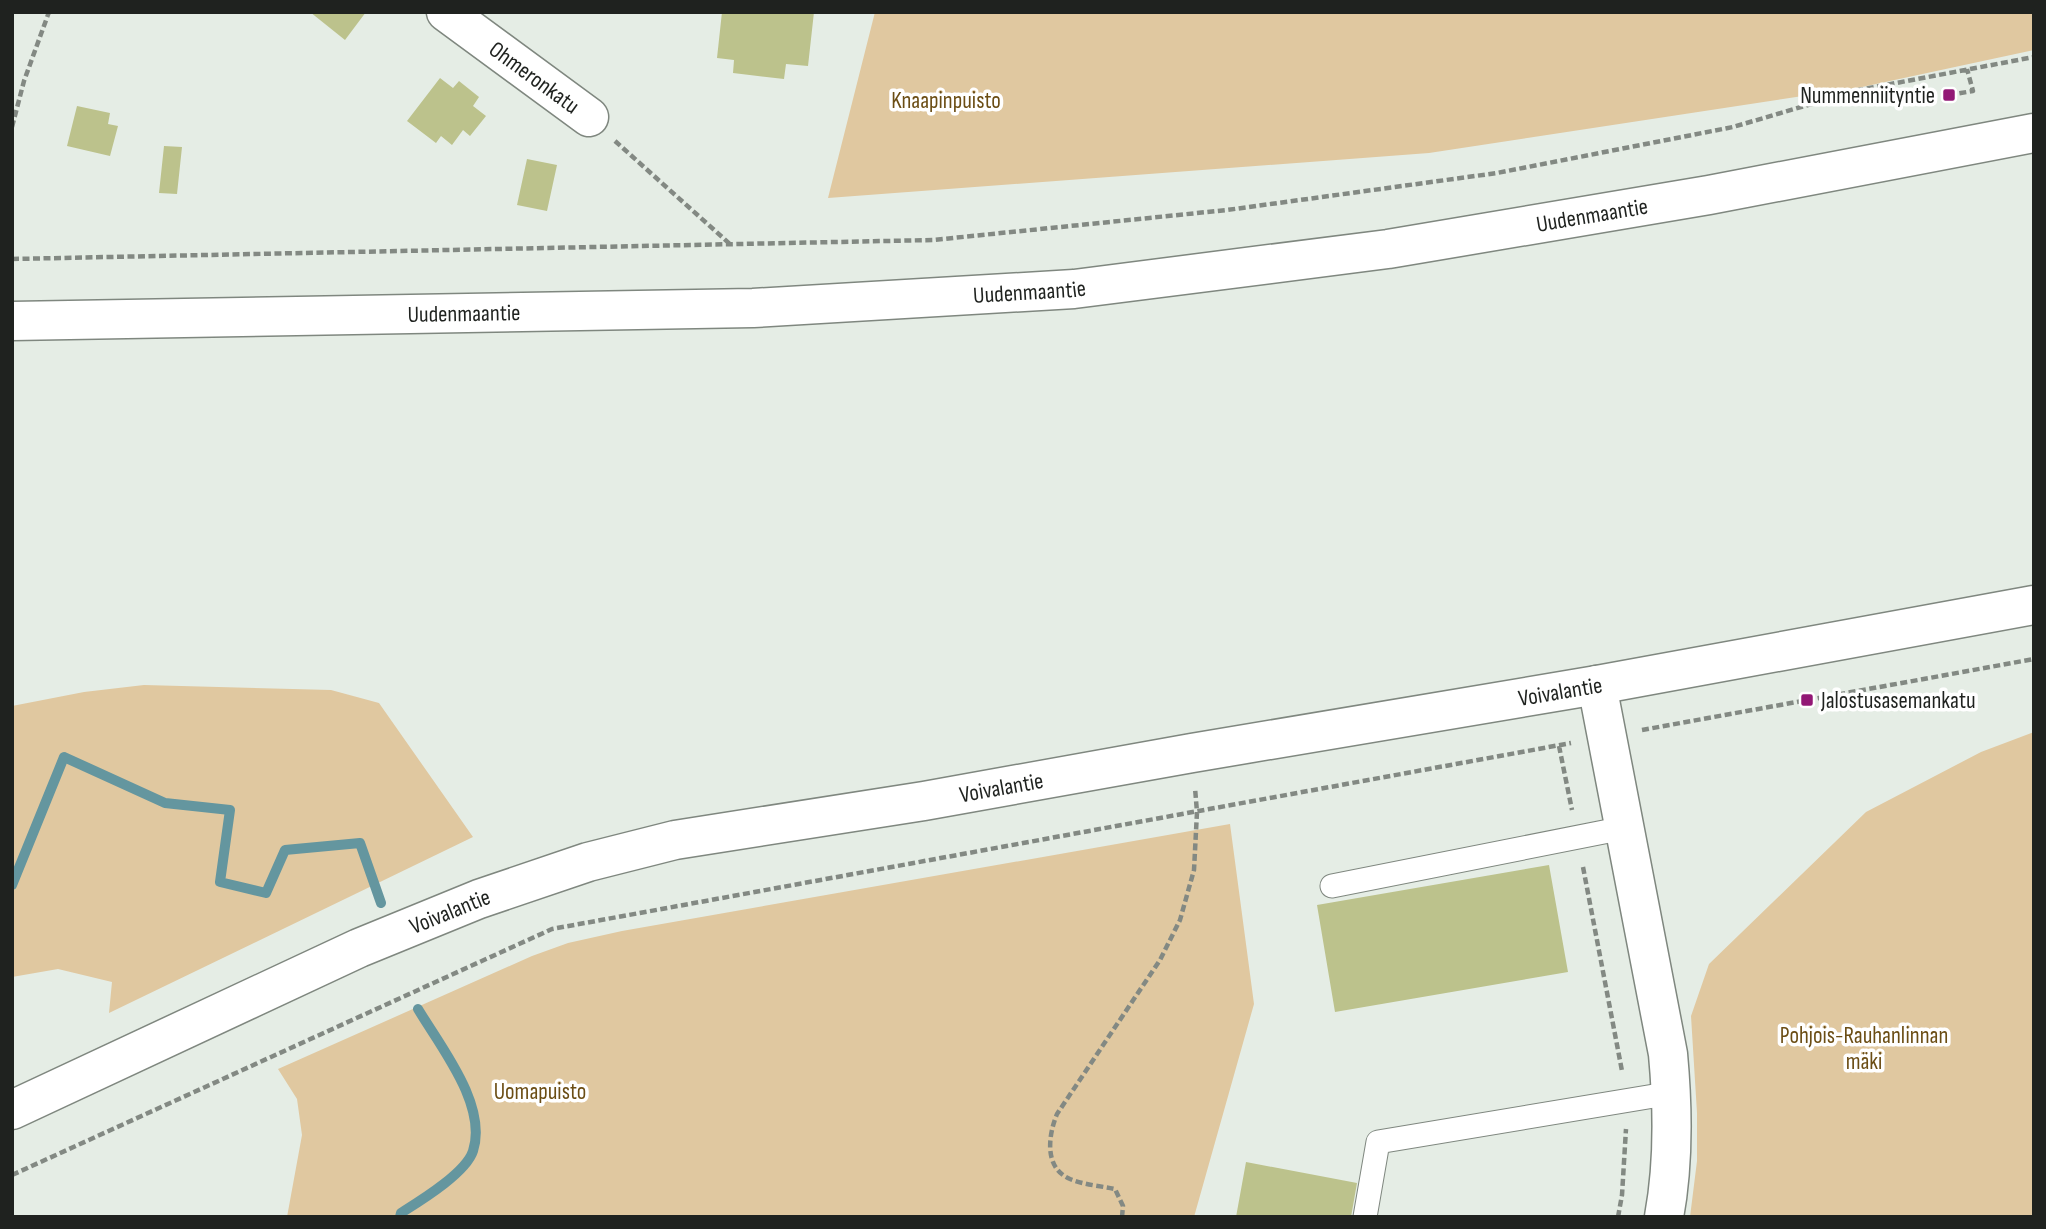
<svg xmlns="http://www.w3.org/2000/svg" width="2046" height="1229" viewBox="0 0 2046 1229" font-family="'Sofia Sans Condensed',sans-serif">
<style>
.green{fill:#e0c8a0}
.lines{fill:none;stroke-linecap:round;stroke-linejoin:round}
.stream{stroke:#64969f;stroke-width:10}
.building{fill:#bcc28c}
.lane-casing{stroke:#7f877f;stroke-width:25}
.street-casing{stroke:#7f877f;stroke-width:41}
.secondary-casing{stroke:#7f877f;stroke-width:41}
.path{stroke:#838983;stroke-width:4.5;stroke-dasharray:7 3.5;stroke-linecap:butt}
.lane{stroke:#fff;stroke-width:23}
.street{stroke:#fff;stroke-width:38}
.secondary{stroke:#fff;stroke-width:38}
.poi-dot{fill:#921875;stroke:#fff;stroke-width:2.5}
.labels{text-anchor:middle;stroke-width:7;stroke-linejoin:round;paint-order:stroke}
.street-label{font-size:23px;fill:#1f221f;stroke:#fff}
.poi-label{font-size:23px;fill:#1f221f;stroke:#fff;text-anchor:end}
.park-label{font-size:23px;fill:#6b4d14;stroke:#fff}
</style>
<rect width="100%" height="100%" fill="#e5ede5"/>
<path class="green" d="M875 12H2034V50L1862 87 1429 153 828 198Z
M144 685 331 690 379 703 473 837 109 1013 112 982 58 969 12 977V706L84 692Z
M2034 732V1217H1690L1697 1161V1113L1691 1016 1709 964 1866 812 1981 752Z
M1230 824 1254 1004 1194 1217H287L302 1135 297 1099 278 1069 532 956 568 943 622 931Z"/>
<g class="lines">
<path class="stream" d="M12 885 64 757 165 803 230 810 220 882 266 893 285 850 360 843 381 903
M400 1217 401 1213C420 1201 466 1173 473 1151 488 1105 440 1046 418 1009"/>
</g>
<path class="building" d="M310 12H366L345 40Z
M722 12H814L808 66 786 64 784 79 733 73 734 60 717 58Z
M440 78 453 88 459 81 479 97 473 106 486 116 470 136 463 130 452 145 441 136 436 143 407 121Z
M77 106 110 113 108 124 118 126 110 156 67 146Z
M164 146 182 147 177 194 159 193Z
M527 159 557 165 547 211 517 205Z
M1549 865 1568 972 1335 1012 1317 905Z
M1246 1162 1357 1183 1351 1217H1236Z"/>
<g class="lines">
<g class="lane-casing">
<path id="lane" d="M1332 886 1624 828
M1365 1217 1378 1142 1672 1093"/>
</g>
<g class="street-casing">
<g id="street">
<path id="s1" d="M446 12 589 117"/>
<path d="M1597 685 1668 1054C1673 1108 1674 1163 1664 1217"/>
</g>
</g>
<g class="secondary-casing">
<g id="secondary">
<path id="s2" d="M12 321 753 308 1074 289 1388 249 1709 195 2034 133"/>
<path id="s3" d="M12 1110 359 948 479 899 588 862 675 840 924 801 1192 753 1597 685 2034 605"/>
</g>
</g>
<path class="path" d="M1949 95 1973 91 1967 69
M12 127 24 81 49 12
M615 141 731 245
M12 259 933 240 1227 210 1497 173 1733 127 1859 90 2034 57
M1642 730 2034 659
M1559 746 1572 810
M1583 867 1622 1071
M12 1175 552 929 1571 743
M1122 1217 1123 1206 1115 1189C1101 1186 1084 1185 1070 1179 1044 1168 1048 1136 1057 1114L1160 960 1180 920 1194 870 1197 812 1195 788
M1618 1217 1622 1195 1626 1129"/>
<use href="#lane" class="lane"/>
<use href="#street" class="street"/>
<use href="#secondary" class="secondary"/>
</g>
<g class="poi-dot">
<rect x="1942" y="88" width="14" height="14" rx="3.5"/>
<rect x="1800" y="693" width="14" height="14" rx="3.5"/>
</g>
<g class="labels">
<g class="street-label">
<text dy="8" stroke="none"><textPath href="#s1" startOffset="110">Ohmeronkatu</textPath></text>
<text dy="8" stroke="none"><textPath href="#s2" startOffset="1586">Uudenmaantie</textPath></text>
<text dy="8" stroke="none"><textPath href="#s2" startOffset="1018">Uudenmaantie</textPath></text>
<text dy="8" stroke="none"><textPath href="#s2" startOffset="452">Uudenmaantie</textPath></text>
<text dy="8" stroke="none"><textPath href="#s3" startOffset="1615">Voivalantie</textPath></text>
<text dy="8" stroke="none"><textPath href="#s3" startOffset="1048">Voivalantie</textPath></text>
<text dy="8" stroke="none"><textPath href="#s3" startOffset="481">Voivalantie</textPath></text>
</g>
<g class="poi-label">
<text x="1935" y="103">Nummenniityntie</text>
<text x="1821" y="708" text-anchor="start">Jalostusasemankatu</text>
</g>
<g class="park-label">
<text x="946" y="108">Knaapinpuisto</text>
<text x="1864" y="1043">Pohjois-Rauhanlinnan<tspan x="1864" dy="26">mäki</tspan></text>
<text x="540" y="1099">Uomapuisto</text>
</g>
</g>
<rect width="2046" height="1229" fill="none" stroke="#1f221f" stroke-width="28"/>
</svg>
